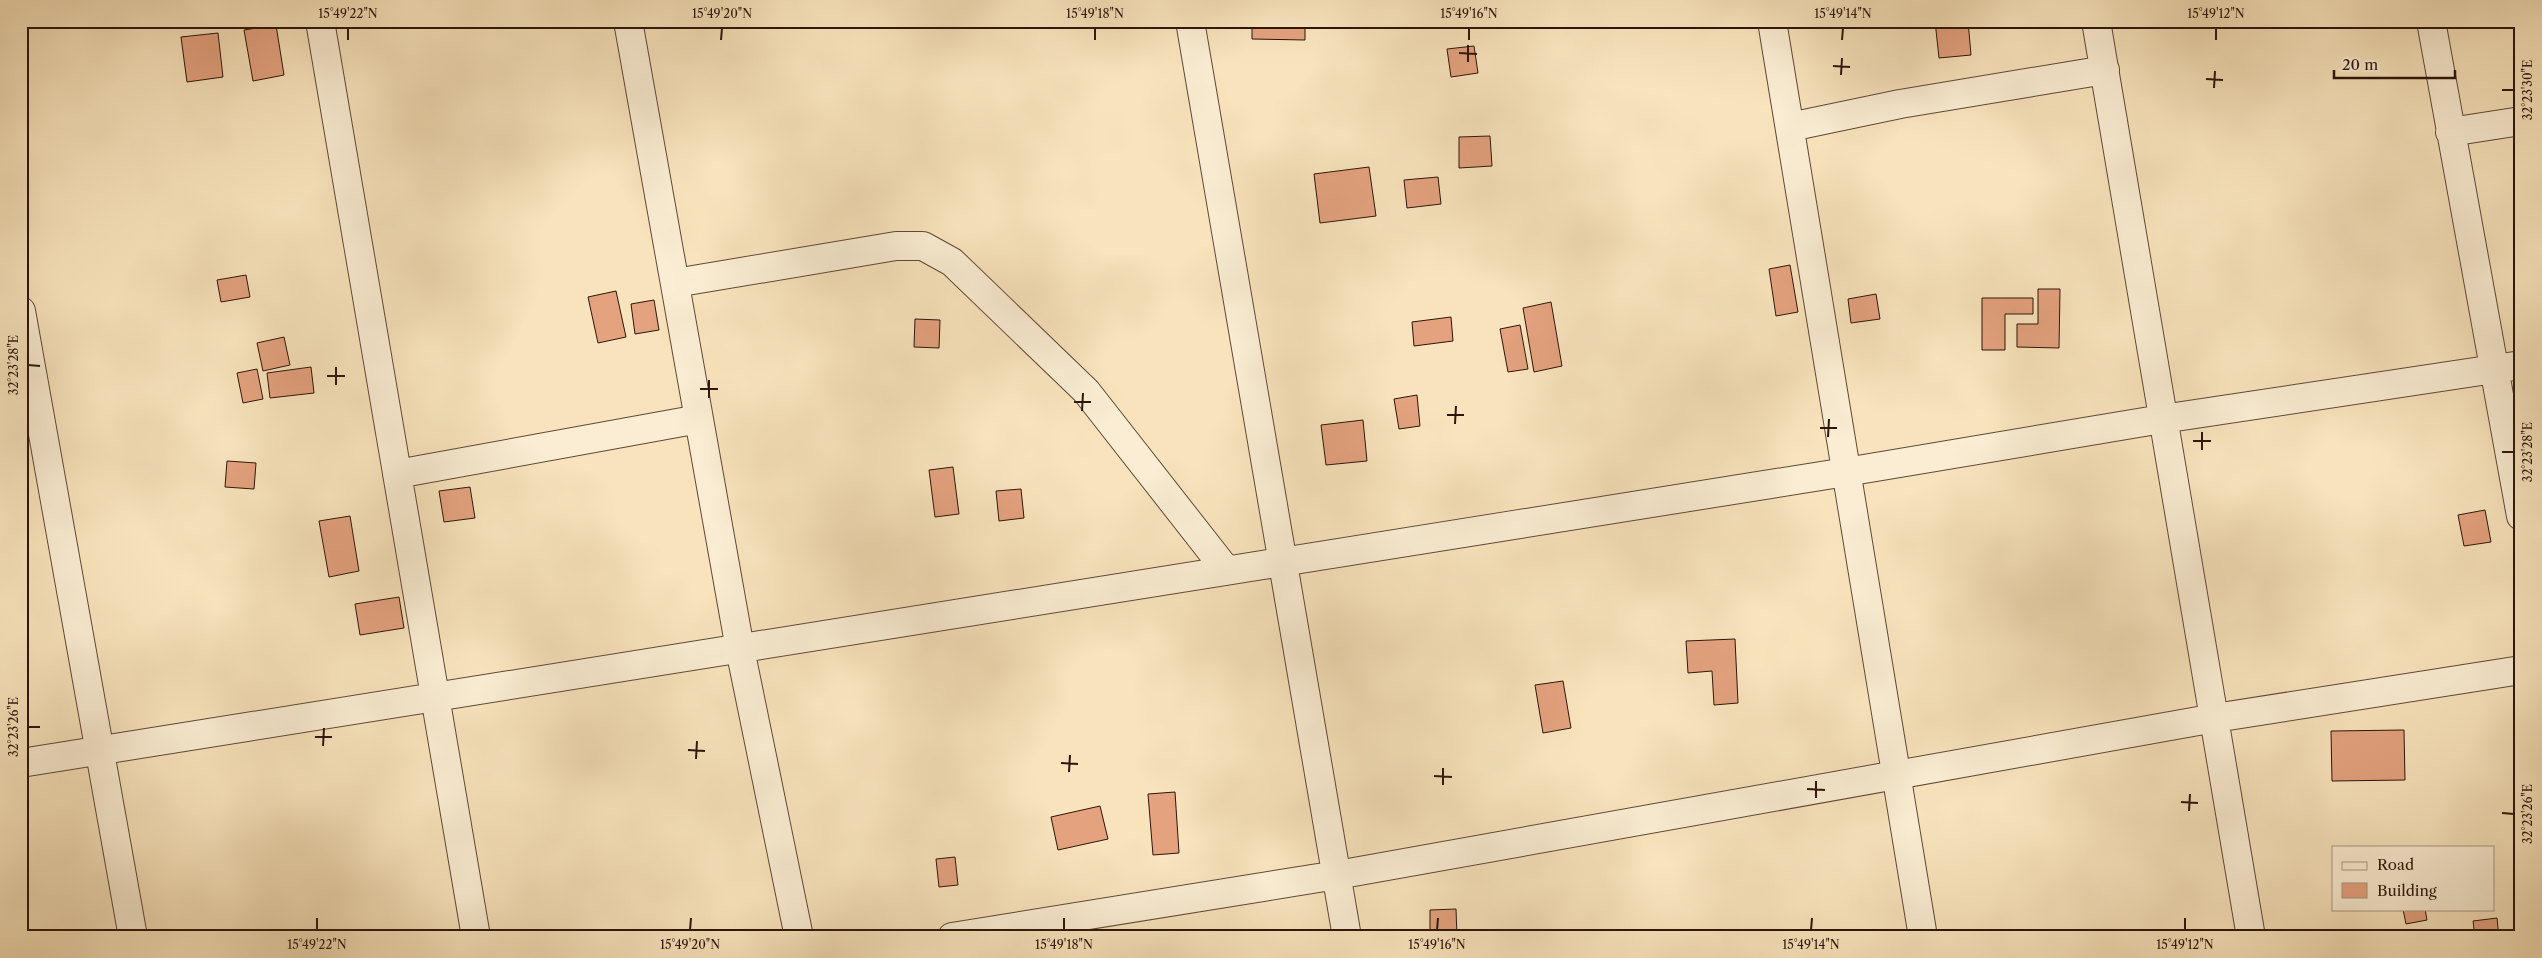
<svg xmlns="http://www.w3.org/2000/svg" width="2542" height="958" viewBox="0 0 2542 958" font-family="'Libre Caslon Text',serif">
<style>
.building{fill:#e4a27f;stroke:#2d1509}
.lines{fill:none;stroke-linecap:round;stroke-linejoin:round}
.minor-casing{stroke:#604836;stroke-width:30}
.minor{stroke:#faedd3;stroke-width:28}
.ticks{fill:none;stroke:#2d1509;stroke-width:2}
.neatline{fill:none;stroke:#2d1509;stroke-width:2}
.ticks-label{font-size:12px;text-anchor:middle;fill:#2d1509}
</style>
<rect width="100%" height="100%" fill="#f8e3bc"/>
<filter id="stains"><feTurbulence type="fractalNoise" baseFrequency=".004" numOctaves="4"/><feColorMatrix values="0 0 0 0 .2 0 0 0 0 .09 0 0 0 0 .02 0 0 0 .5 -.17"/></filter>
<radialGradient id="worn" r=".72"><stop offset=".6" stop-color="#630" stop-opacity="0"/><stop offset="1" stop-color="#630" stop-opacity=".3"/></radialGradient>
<path class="building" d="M1252 21H1305V40L1252 39Z
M1935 21H1968L1971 55 1939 58Z
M276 25 284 75 253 81 244 30Z
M218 33 223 77 187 82 181 37Z
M1474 46 1478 73 1451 77 1447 49Z
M1490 136 1492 166 1459 168V137Z
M1369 167 1376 216 1320 223 1314 174Z
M1438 177 1441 204 1407 208 1404 180Z
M1790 265 1798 312 1776 316 1769 269Z
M246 275 250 297 221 302 217 280Z
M2038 289H2060L2059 348 2017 347V324H2038Z
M616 291 626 337 598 343 588 297Z
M1876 294 1880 319 1851 323 1848 299Z
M1982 298H2033V314H2005V350H1982Z
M654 300 659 330 635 334 631 304Z
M1551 302 1562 366 1534 372 1523 308Z
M1451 317 1453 341 1414 346 1412 322Z
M915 319 940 320 939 348 914 347Z
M1520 325 1528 369 1508 372 1500 329Z
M284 337 290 365 263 371 257 343Z
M311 367 314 393 270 398 267 373Z
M257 369 263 399 243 403 237 373Z
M1417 395 1420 426 1399 429 1394 399Z
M1363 420 1367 461 1326 465 1321 425Z
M227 461 256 463 254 489 225 487Z
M953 467 959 514 935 517 929 470Z
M470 487 475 518 444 522 439 491Z
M1021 489 1024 518 999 521 996 491Z
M2485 510 2491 542 2464 546 2458 515Z
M350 516 359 571 329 577 319 521Z
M399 597 404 628 360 635 355 604Z
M1735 639 1738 703 1714 705 1712 671 1688 673 1686 641Z
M1563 681 1571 728 1543 733 1535 685Z
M2404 730 2405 780 2332 781 2331 731Z
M1175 792 1179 853 1153 855 1148 794Z
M1100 806 1108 839 1058 850 1051 817Z
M955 857 958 885 939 887 936 859Z
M1456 909 1457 937H1430V910Z
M2403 909H2425L2427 920 2406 924Z
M2497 918 2499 937H2475L2473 921Z"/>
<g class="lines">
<g class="minor-casing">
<path id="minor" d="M320 21 476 937
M628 21 740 649 799 937
M1190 21 1347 937
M1772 21 1923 937
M2096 21 2251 937
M2431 21 2521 516
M1790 127 1900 104 2105 70
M2450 132 2521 121
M675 283 896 246H923L952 262 1086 391 1227 571
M21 311 133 937
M397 474 699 419
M21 763 1846 472 2162 419 2521 365
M952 937 1337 875 2215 718 2521 670"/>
</g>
<use href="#minor" class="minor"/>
</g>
<path class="ticks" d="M348 40V28M721 40 722 28M1095 40V28M1469 40V28M1842 40 1843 28M2216 40V28M1459 53 1477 54M1468 62V45M1833 66 1850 67M1841 75 1842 58M2206 79 2223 80M2214 88 2215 71M2502 90H2514M28 365 40 366M327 376H345M336 385V367M700 389H718M709 398V380M1074 402H1091M1082 411 1083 393M1447 415H1464M1455 424 1456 406M1820 428H1837M1828 437 1829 419M2193 441H2211M2202 450V432M2502 452H2514M28 727H40M315 737H332M323 746 324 728M688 750 705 751M696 759 697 741M1061 763 1078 764M1069 772 1070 755M1434 776 1452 777M1443 785V768M1807 789 1825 790M1816 798V781M2181 802 2198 803M2189 811 2190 794M2502 813 2514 814M317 930V918M690 930 691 918M1064 930V918M1437 930 1438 918M1811 930 1812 918M2185 930V918"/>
<rect width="2542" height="958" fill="none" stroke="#f8e3bc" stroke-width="55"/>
<rect x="2332" y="846" width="162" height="65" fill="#faedd3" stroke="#a89782"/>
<rect x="2342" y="862" width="25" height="8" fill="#faedd3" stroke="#a89782"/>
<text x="2377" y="870" font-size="15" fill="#2d1509">Road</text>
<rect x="2342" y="883" width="25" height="15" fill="#e4a27f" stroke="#a89782"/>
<text x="2377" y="896" font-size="15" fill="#2d1509">Building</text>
<path d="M2334 70v8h121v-8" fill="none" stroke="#2d1509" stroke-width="2.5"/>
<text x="2342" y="70" font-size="15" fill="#2d1509" stroke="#faedd3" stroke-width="4" paint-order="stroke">20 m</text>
<rect x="28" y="28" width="2486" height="902" class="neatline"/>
<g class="ticks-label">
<text x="348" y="18">15°49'22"N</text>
<text x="722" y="18">15°49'20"N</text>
<text x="1095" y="18">15°49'18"N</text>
<text x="1469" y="18">15°49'16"N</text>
<text x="1843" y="18">15°49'14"N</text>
<text x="2216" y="18">15°49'12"N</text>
<text transform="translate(2528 90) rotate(-90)" y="4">32°23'30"E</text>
<text transform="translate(14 365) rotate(-90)" y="4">32°23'28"E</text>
<text transform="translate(2528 452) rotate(-90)" y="4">32°23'28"E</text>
<text transform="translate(14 727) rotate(-90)" y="4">32°23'26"E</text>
<text transform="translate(2528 814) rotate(-90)" y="4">32°23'26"E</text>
<text x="317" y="949">15°49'22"N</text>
<text x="690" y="949">15°49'20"N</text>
<text x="1064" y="949">15°49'18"N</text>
<text x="1437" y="949">15°49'16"N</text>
<text x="1811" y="949">15°49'14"N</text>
<text x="2185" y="949">15°49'12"N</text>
</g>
<rect width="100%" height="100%" filter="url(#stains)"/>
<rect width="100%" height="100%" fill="url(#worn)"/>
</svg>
